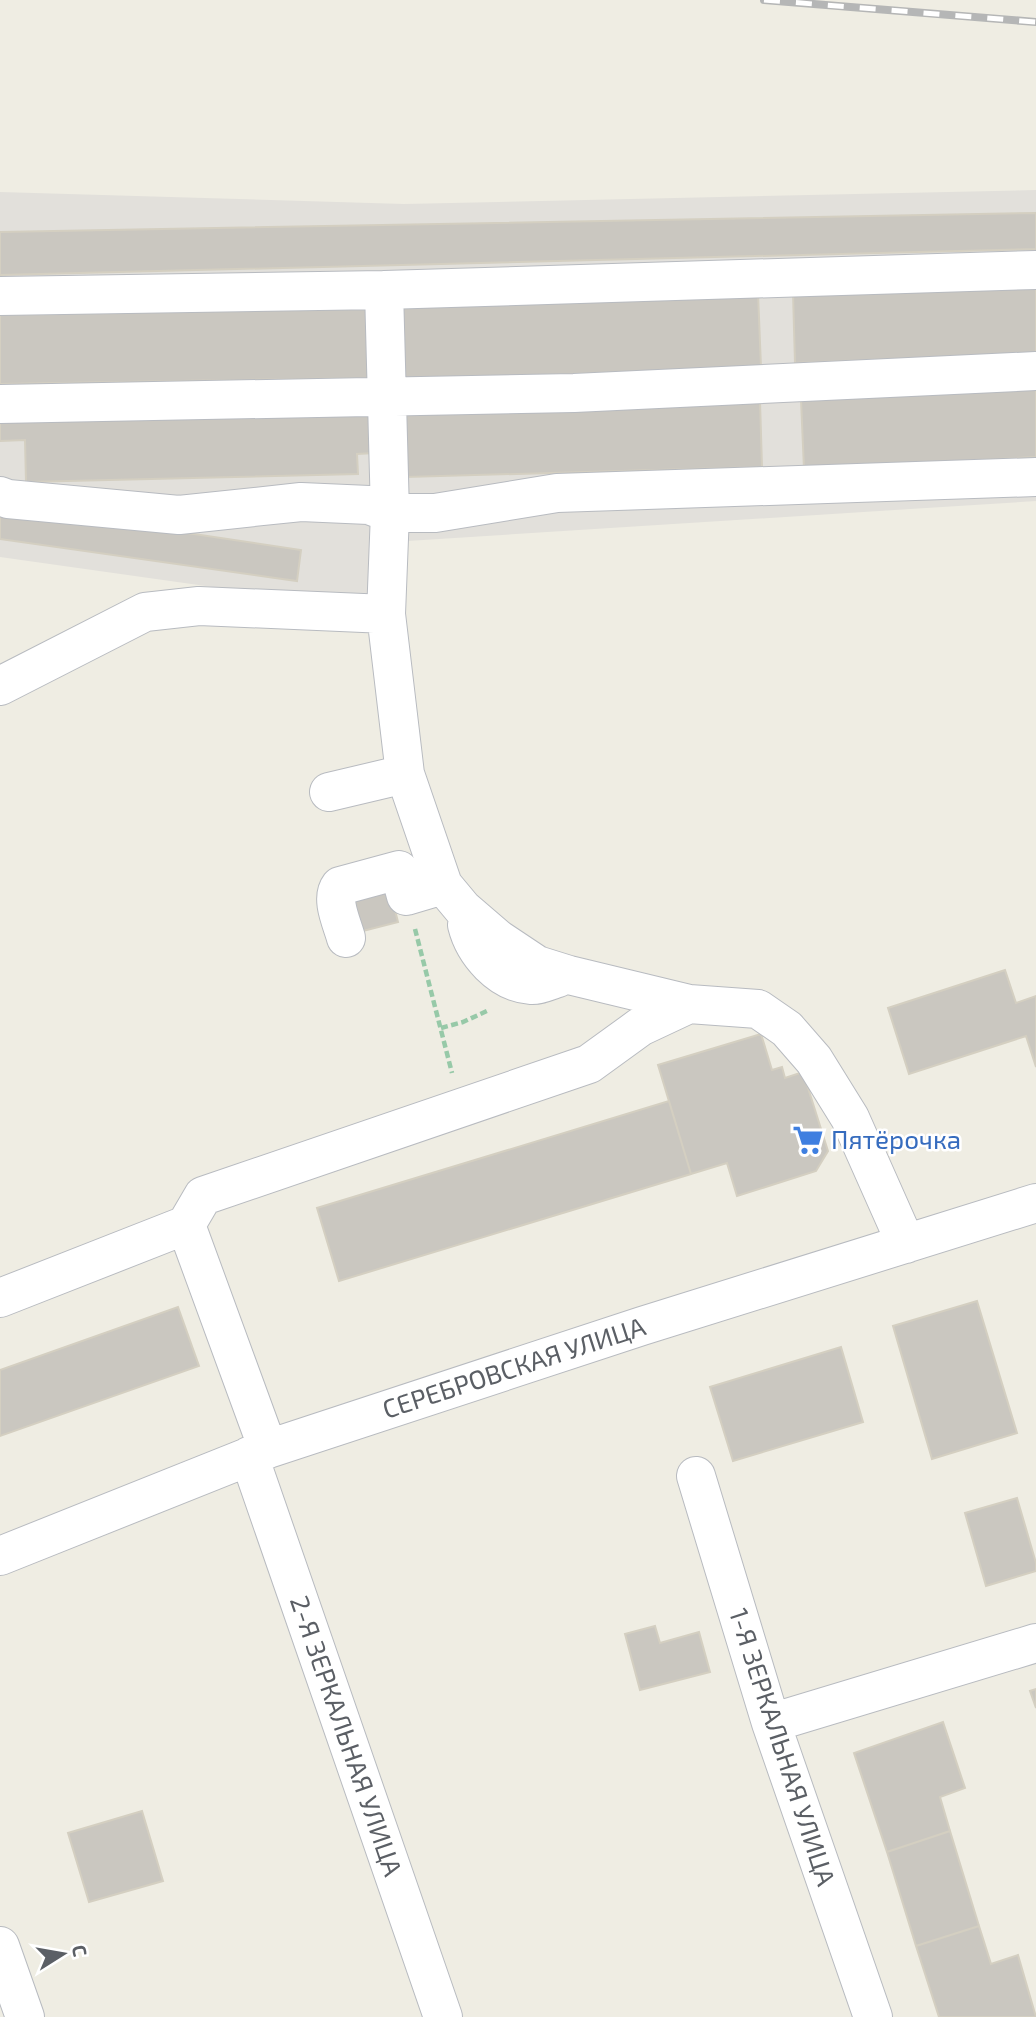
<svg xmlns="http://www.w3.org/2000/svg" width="1036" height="2017" viewBox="0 0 1036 2017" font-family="'Exo 2',sans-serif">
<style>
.industrial{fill:#e2e0db}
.building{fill:#cac7c0;stroke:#d4cfc1;stroke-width:2}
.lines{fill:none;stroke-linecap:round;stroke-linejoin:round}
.minor-casing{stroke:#b8bbc0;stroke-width:40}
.path{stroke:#97c9a8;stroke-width:4.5;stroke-dasharray:7 3.5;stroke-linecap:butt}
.minor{stroke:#fff;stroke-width:38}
.rail-casing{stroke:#b5b6b6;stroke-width:8}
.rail{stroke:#fff;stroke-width:5;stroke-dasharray:16;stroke-linecap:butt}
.labels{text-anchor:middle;stroke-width:5;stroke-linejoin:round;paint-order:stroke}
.shop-label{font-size:26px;fill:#366cbe;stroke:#fff;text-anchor:start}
.street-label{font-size:26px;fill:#5b5f65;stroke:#fff}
</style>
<rect width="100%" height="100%" fill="#efede3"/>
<path class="industrial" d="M1036 190V501L376 543 378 595 234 590 0 557V192L404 204Z"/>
<path class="building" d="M1036 213V249L0 275V232Z
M1036 283V353L795 363 793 293Z
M758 293 761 367 404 380 402 306Z
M367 309 368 378 0 384V315Z
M1036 387V457L804 469 801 400Z
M760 401 762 467 406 477 404 411Z
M373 408 374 453 357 454 358 474 26 482 25 440 0 441V417Z
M0 505 301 550 297 581 0 539Z
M389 886 398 922 355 933 346 898Z
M1005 970 1016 1003 1036 996V1067L1026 1036 909 1074 888 1008Z
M761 1034 772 1070 782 1067 785 1078 803 1072 828 1151 816 1171 737 1196 727 1163 691 1174 658 1065Z
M669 1101 691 1174 339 1281 317 1208Z
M977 1301 1017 1433 932 1459 893 1326Z
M178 1307 199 1366 0 1436V1370Z
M841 1347 863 1422 733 1461 710 1387Z
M1017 1498 1036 1563V1571L986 1586 965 1513Z
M655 1626 660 1643 699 1632 710 1672 640 1690 625 1634Z
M1036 1689V1708L1030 1691Z
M943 1722 965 1788 940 1797 950 1831 887 1852 854 1753Z
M142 1811 163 1881 89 1902 68 1833Z
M950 1831 979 1926 916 1946 887 1852Z
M979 1926 991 1964 1018 1955 1036 2017H939L916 1946Z"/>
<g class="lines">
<g class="minor-casing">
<path id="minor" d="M384 290 390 513 386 614 405 774 443 885 463 909 498 939 537 965 569 975 689 1004
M0 296 384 290 1036 270
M0 404 574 393 1036 371
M0 496 8 499 179 515 301 502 369 505 390 513H435L557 493 1036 477
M0 686 145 612 199 606 386 614
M329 792 405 774
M467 925C474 953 500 983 531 985 539 986 550 980 558 978
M346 938C342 923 330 899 340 886L399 870 406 896 443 885
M186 1225 268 1449
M0 1298 186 1225 203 1196 589 1064 640 1027 689 1004 758 1009 787 1029 814 1060 850 1118 906 1244
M249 1456 443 2017
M696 1476 771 1723 873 2017
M0 1556 268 1449 642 1326 1036 1203
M771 1723 1036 1643
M0 1946 25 2017"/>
</g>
<path class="path" d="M415 929 452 1073
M441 1028 463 1022 489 1010"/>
<use href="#minor" class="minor"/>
<g class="rail-casing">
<path id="rail" d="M764 0 1036 22"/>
</g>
<use href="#rail" class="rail"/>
</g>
<defs>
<g id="supermarket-bare" transform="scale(2.415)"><path d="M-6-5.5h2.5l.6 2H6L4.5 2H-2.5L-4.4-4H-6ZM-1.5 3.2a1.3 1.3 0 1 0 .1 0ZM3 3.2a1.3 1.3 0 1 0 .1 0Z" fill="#3f7fe0" stroke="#fff" stroke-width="2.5" paint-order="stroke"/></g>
</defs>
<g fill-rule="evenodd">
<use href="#supermarket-bare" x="808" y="1140"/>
</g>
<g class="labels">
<g class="shop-label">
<text x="831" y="1149">Пятёрочка</text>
</g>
<g class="street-label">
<text transform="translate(514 1368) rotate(-18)" y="9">СЕРЕБРОВСКАЯ УЛИЦА</text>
<text transform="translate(346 1736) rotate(71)" y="9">2-Я ЗЕРКАЛЬНАЯ УЛИЦА</text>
<text transform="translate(782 1747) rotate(72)" y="9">1-Я ЗЕРКАЛЬНАЯ УЛИЦА</text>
</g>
</g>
<g transform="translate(63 1954) rotate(79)" stroke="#ffffff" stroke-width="5" paint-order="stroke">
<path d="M0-5L12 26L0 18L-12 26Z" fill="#5b5f65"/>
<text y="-10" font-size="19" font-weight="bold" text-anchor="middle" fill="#5b5f65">С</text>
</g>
</svg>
